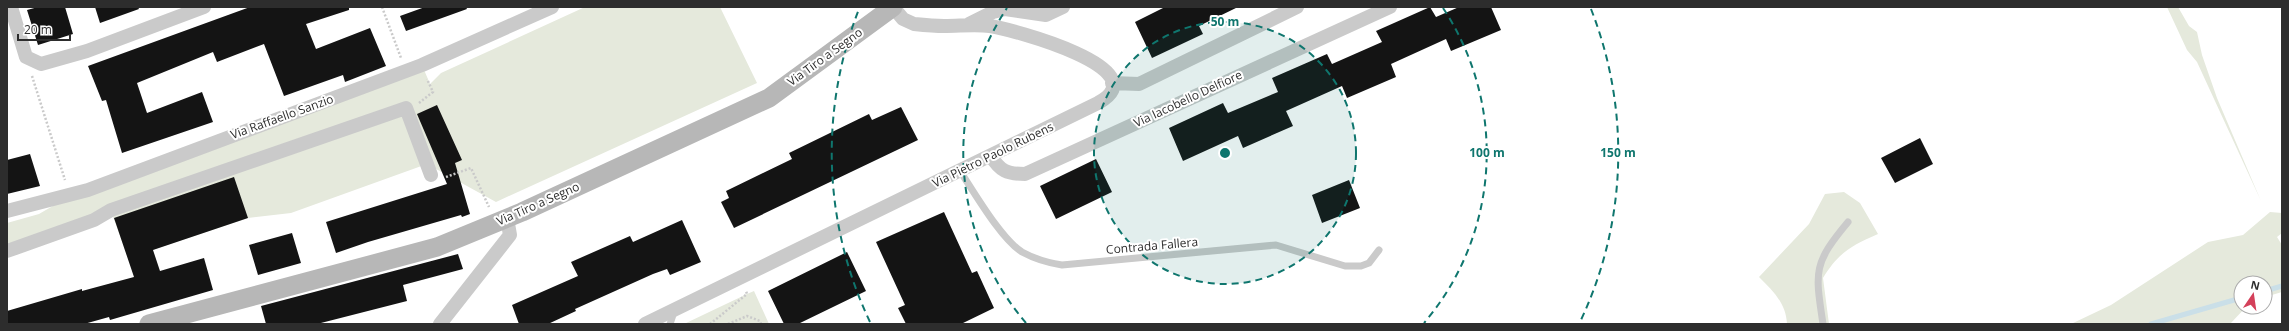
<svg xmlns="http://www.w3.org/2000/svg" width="2289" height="331" viewBox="0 0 2289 331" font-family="'Open Sans',sans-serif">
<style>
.green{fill:#e5e9dc}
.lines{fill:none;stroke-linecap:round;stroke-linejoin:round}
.stream{stroke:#cadfe8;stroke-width:5}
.building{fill:#141414}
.path{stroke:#cacaca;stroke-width:2.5;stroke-dasharray:2 2;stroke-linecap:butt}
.service{stroke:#cacaca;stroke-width:7}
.minor{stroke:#cacaca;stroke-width:14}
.secondary{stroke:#b7b7b7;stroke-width:19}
.ring{fill:none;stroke:#0f766e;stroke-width:2;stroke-dasharray:7 5}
.labels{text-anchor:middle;stroke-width:4;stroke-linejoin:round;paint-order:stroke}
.street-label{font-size:12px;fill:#2d2d2d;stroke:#fff}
.centre{fill:#0f766e;stroke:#fff;stroke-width:2}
.ring-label{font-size:12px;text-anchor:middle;font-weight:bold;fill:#0f766e;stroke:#fff;stroke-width:4;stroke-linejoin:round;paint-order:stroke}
</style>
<rect width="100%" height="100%" fill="#fff"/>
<path class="green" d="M585 7H720L757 83 496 202 427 164 291 213 248 218 128 258 111 211 7 245V223L39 214 70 196 422 65 430 84 441 73Z
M2167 7H2178L2189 26 2197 32 2202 55 2217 98 2261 201 2197 62 2187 50Z
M1844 192 1860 203 1878 234C1851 246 1839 252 1823 278L1829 324H1787C1786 303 1773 291 1759 277L1809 224 1825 194Z
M2270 212 2282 213V233L2277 237 2282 245V292L2265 297V283H2241V307H2246L2230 324H2071L2111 305 2208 242 2243 235Z
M754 291 769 324H684L747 294Z"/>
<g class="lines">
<path class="stream" d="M2265 291 2282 286
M2151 324 2241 298"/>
</g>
<path class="building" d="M38 7H65L73 34 38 45 27 10Z
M95 7H138L139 9 100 23Z
M250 7H349V10L306 24 316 49 370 28 386 66 345 82 343 75 284 96 264 44 217 62 213 52 137 83 147 113 202 92 213 122 122 153 106 100 102 101 88 66Z
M425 7H466L467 9 406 31 400 16Z
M1165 7H1238L1199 26 1203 34 1152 58 1135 22Z
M1430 7 1436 17 1459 7H1491L1501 30 1451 51 1446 39 1391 64 1396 77 1347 98 1342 86 1286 111 1293 126 1243 148 1238 136 1183 161 1169 128 1223 103 1228 113 1278 92 1272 78 1327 54 1332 64 1382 42 1376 31Z
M437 105 462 160 455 163 470 214 462 217 461 215 368 242 336 253 326 222 447 184 417 114Z
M901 107 918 140 734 228 721 202 729 198 726 191 792 159 789 153 869 114 872 120Z
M1920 138 1933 164 1895 183 1881 158Z
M30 154 40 186 7 194V160Z
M1096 159 1112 192 1056 219 1040 186Z
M234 177 248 218 153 250 160 271 204 258 213 290 110 320 109 317 84 324H7V311L82 289V291L134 277 114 218Z
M1349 180 1360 208 1322 223 1312 195Z
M944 212 972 273 977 271 994 308 961 324H906L898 308 905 305 876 242Z
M682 220 701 262 670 275 667 269 653 274 575 309 576 311 548 324H519L512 305 578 276 571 262 630 236 633 242Z
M292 233 301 263 258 275 249 245Z
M847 252 866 291 798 324H784L768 291Z
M458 254 463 269 403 285 407 301 317 324H266L261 306Z"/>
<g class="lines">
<path class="path" d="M382 7 401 58
M32 76 65 180
M419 103 433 92 427 79
M446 177 471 168 489 207
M710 324 747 294 746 291
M728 324 747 316 760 321 761 324"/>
<path class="service" d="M960 171C974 192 1001 239 1022 252 1035 259 1048 263 1062 265L1276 245 1345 266H1361L1369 263 1379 250
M670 324 675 309
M1823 324C1815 271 1813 264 1848 222"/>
<path class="minor" d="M11 7 26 57 41 64 87 51 204 7
M969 24 993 12 1005 9 1046 15 1063 7
M1112 83 1139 84 1297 7
M991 156C1000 171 1007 174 1025 174L1390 7
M7 211 88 190 422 65 552 7
M7 251 94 220 111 210 406 108 431 175
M440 324 510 235 507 218
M645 324 1098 103C1161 69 1011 29 990 26 975 24 960 26 944 26 934 26 924 25 914 24L903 19 893 7"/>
<path class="secondary" d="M149 324 437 247 522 212 769 98 893 7"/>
</g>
<circle cx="1225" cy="153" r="131" fill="#0f766e" fill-opacity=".12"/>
<g class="ring">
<circle cx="1225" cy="153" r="131"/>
<path d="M1026 323A262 262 0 0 1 1007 8M1443 8A262 262 0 0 1 1424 323"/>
<path d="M870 322A393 393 0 0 1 859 9M1591 9A393 393 0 0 1 1580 322"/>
</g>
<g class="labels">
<g class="street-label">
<text transform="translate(825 57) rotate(-36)" y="4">Via Tiro a Segno</text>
<text transform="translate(1188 99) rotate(-25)" y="4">Via Iacobello Delfiore</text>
<text transform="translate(282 117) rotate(-20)" y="4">Via Raffaello Sanzio</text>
<text transform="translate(993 155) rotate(-26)" y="4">Via Pietro Paolo Rubens</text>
<text transform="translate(538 204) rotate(-24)" y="4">Via Tiro a Segno</text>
<text transform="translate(1152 246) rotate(-5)" y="4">Contrada Fallera</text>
</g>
</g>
<circle cx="1225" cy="153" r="6" class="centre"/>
<g class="ring-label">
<text x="1225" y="26">50 m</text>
<text x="1487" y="157">100 m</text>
<text x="1618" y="157">150 m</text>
</g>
<rect width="2289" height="331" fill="none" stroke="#2d2d2d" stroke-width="16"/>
<g transform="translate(2253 295) rotate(13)"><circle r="19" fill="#ffffff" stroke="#ababab"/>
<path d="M0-3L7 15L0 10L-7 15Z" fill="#d4405a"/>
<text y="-6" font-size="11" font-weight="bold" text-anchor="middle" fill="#2d2d2d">N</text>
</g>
<path d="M18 34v6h52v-6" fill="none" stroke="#2d2d2d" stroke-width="2"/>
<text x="24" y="34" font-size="12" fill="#2d2d2d" stroke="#ffffff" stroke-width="3" paint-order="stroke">20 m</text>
</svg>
